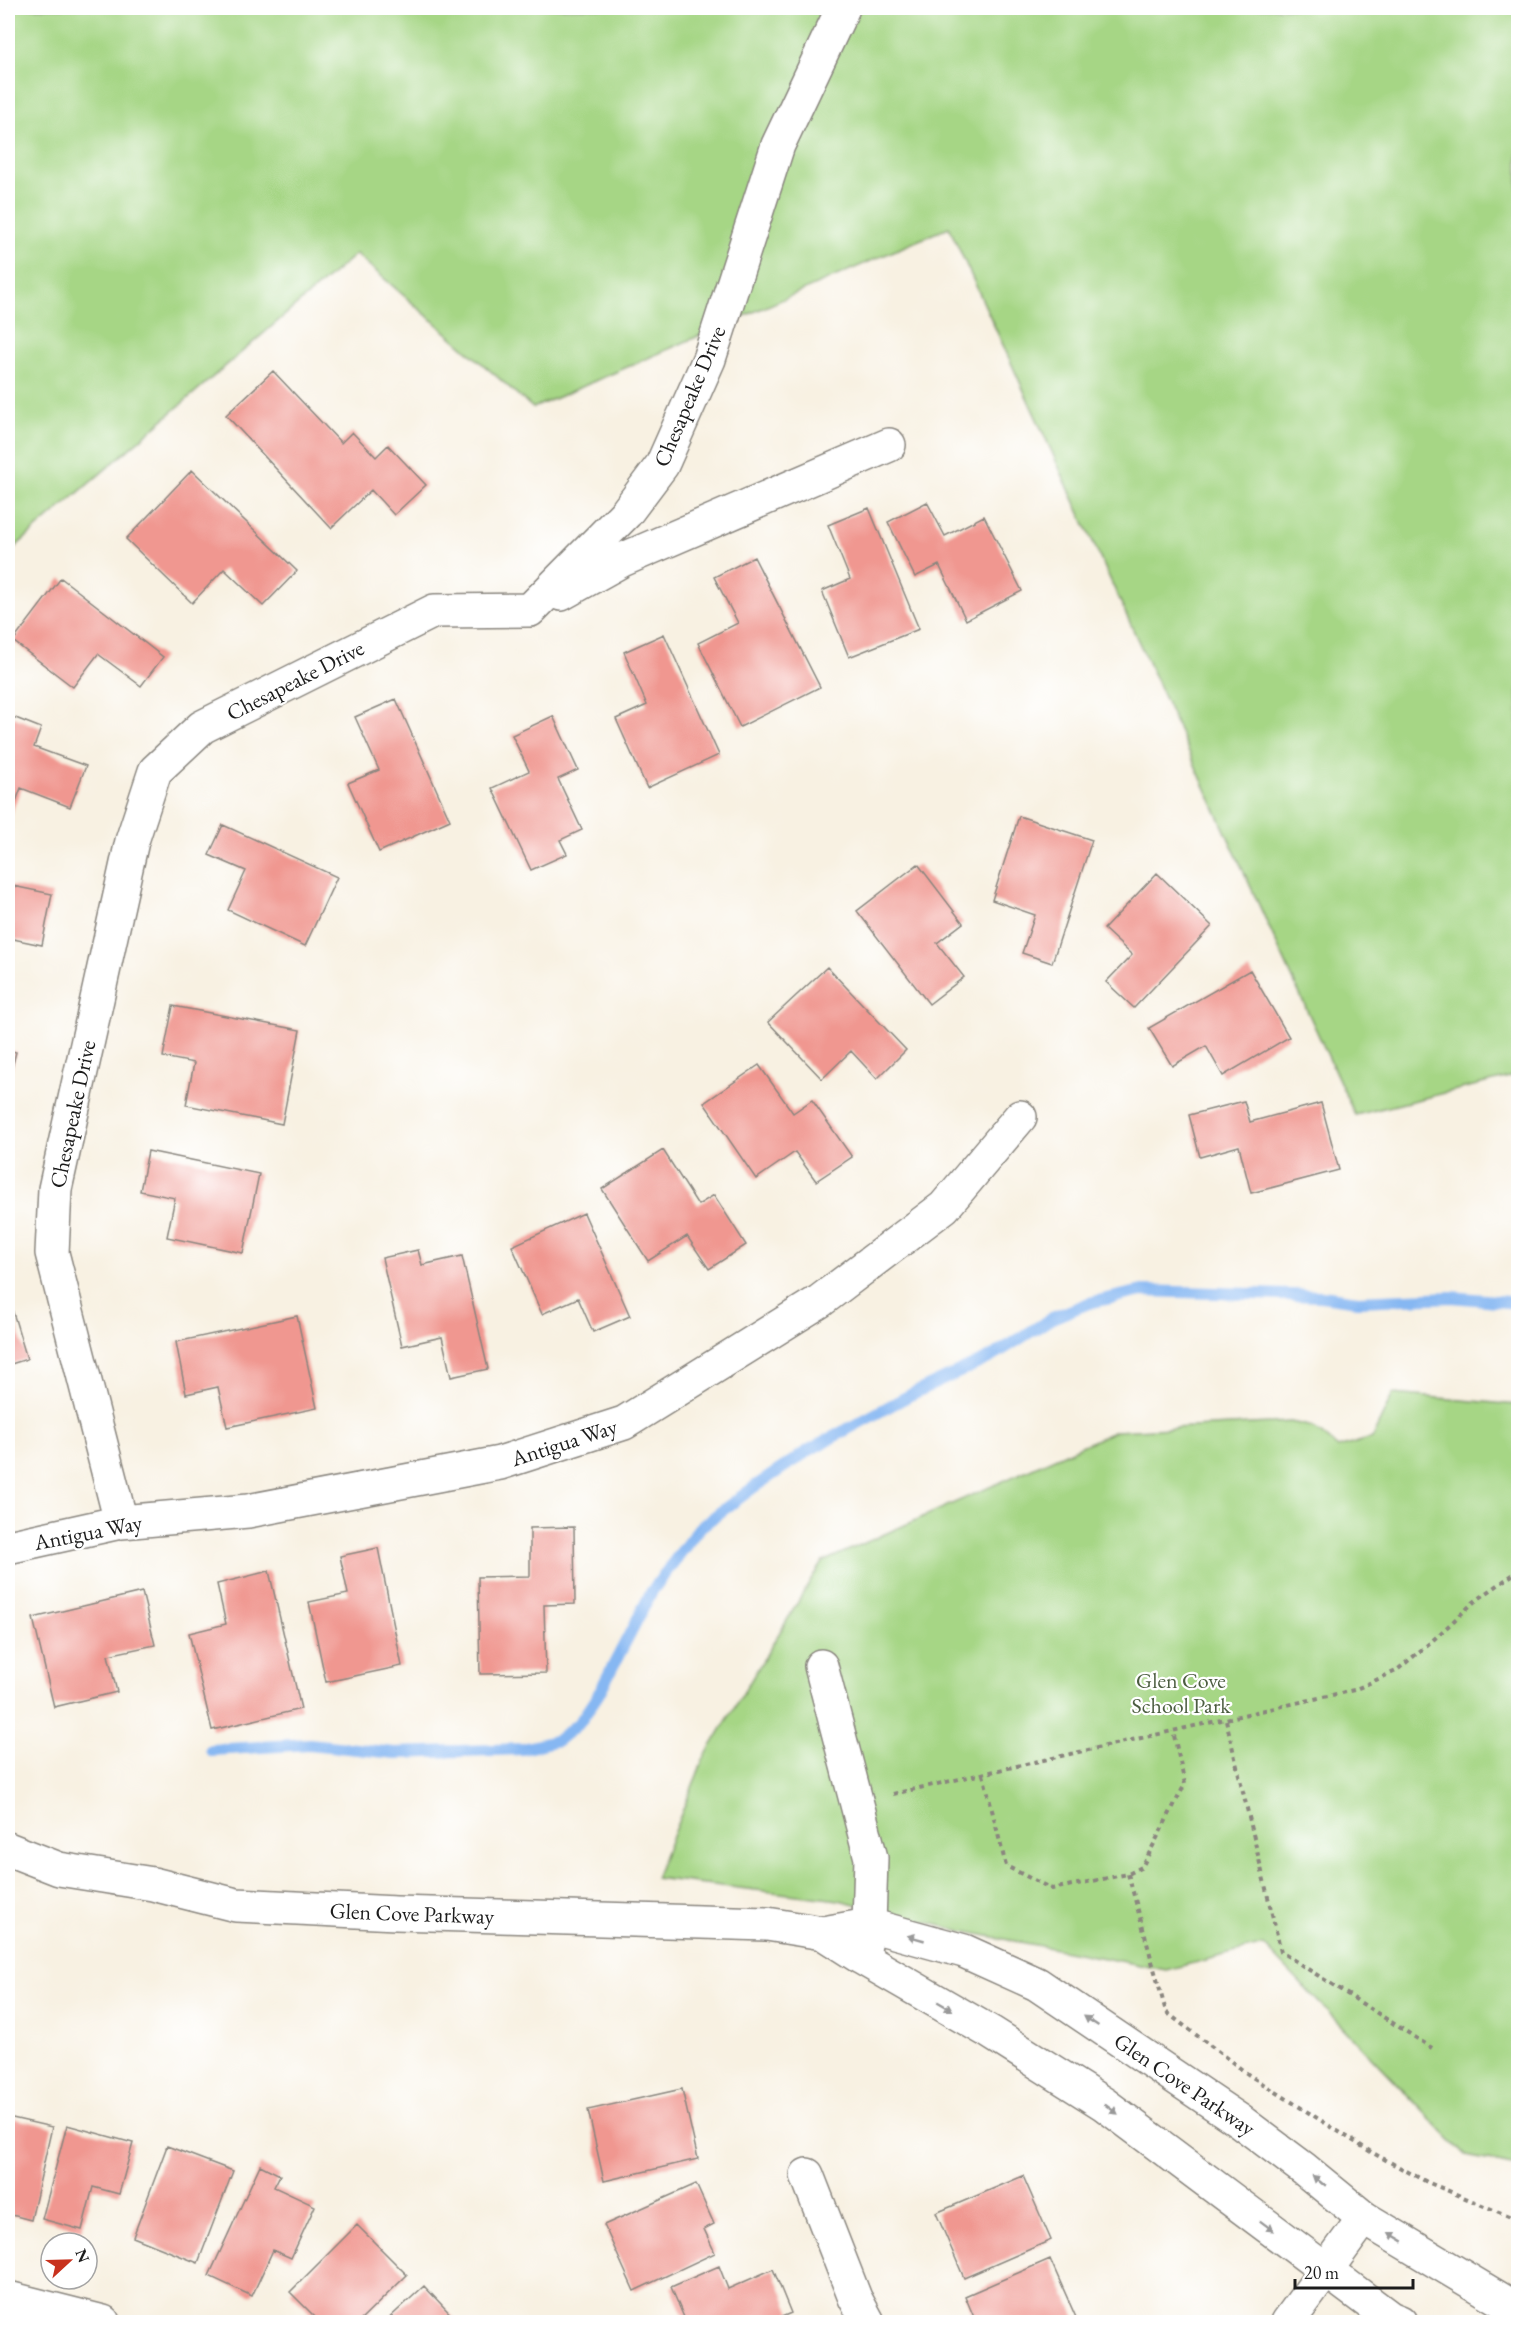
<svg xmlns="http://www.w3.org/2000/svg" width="1526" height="2330" viewBox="0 0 1526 2330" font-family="'EB Garamond',serif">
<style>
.green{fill:#a6d685;stroke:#617950;stroke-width:1.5}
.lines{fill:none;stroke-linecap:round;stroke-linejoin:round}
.stream{stroke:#86b7f2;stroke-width:12}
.building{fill:#f09790}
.minor-casing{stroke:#8a867f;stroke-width:36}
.major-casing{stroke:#8a867f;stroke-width:36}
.path{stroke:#8a867f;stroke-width:4;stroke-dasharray:4.5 4.5;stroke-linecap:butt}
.minor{stroke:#fff;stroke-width:33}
.major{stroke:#fff;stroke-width:33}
.oneway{fill:#999}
.labels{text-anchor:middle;stroke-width:4.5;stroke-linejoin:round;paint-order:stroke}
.street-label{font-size:22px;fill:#1c1c1c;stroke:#fff}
.park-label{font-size:22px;fill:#4c5d41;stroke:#fff}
</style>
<rect width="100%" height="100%" fill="#fff"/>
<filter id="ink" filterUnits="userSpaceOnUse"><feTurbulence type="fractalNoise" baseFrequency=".0167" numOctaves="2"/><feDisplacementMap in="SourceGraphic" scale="12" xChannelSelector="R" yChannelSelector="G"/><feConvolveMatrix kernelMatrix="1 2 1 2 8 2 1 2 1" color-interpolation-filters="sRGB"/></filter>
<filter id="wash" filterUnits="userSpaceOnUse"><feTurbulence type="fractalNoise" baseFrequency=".008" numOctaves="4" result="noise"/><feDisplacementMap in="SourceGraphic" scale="24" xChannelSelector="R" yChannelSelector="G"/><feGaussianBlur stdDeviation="1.35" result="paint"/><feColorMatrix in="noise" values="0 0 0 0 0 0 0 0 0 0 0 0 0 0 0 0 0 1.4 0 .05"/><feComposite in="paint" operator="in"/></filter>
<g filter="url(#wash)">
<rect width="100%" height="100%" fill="#f8f1e2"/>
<path class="green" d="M8 8H1518V1075L1355 1115 949 227 533 408 356 254 8 553Z
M1393 1394 1518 1405V2166L1466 2156 1264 1945 1166 1970 962 1931 839 1900 655 1878 704 1758 822 1562 1115 1431 1291 1422 1313 1427 1338 1448 1372 1438Z"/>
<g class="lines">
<path class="stream" d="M211 1750 309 1744 395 1753 523 1749 558 1740 580 1722 598 1695 652 1591 699 1528 754 1487 811 1449 910 1395 991 1357 1052 1318 1089 1303 1142 1291 1322 1296 1358 1301 1452 1297 1518 1303"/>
</g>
<g id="blocks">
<path class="building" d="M273 371 341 443 352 432 376 457 388 445 426 485 394 515 371 490 331 528 226 415Z
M192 470 297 571 263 606 224 569 192 603 126 539Z
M927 502 945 536 984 516 1022 591 966 620 939 565 915 577 888 522Z
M869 508 919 629 849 657 822 591 850 579 828 525Z
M754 557 820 687 740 727 698 643 738 623 714 577Z
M61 578 163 657 141 686 98 654 73 687 13 641Z
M664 634 719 755 647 788 616 719 647 705 624 652Z
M396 699 450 820 379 852 348 783 379 770 355 717Z
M8 715 41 728 34 747 86 766 70 807 21 788 8 823Z
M553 716 578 770 558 779 582 830 560 840 567 854 531 870 492 788 529 771 512 735Z
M1019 816 1092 840 1052 963 1022 953 1035 915 992 900Z
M223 825 337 877 305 946 228 910 246 871 209 855Z
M918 864 963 923 937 943 964 977 929 1004 857 911Z
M1157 873 1212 926 1134 1008 1106 982 1132 955 1104 929Z
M8 885 52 894 42 945 8 938Z
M827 967 906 1050 877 1079 851 1051 822 1079 768 1022Z
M1250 970 1289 1037 1223 1076 1206 1046 1172 1066 1149 1028Z
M173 1006 300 1030 282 1124 186 1105 194 1063 163 1057Z
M8 1050 16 1052 8 1084Z
M759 1065 793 1113 812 1100 852 1157 816 1181 795 1152 756 1179 704 1103Z
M1244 1101 1250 1122 1321 1103 1339 1170 1251 1193 1239 1146 1200 1157 1189 1115Z
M663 1150 698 1205 714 1195 746 1245 709 1269 687 1236 648 1261 602 1189Z
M148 1151 259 1174 243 1253 167 1237 175 1198 140 1191Z
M584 1213 630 1316 593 1332 578 1298 542 1314 512 1246Z
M418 1250 422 1265 462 1256 488 1369 451 1377 442 1337 402 1346 382 1258Z
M12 1309 27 1359 8 1365V1310Z
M297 1316 317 1408 227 1427 218 1387 186 1394 176 1342Z
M574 1527 575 1604 544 1605 546 1673 480 1674 478 1577 530 1576V1528Z
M378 1548 402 1666 326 1682 309 1602 348 1594 340 1556Z
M269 1571 301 1709 212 1730 189 1633 226 1624 217 1584Z
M142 1592 155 1645 108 1655 117 1692 54 1707 33 1618Z
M682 2089 698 2159 604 2181 588 2110Z
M8 2117 52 2127 31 2220 8 2214Z
M67 2125 133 2143 119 2194 93 2187 82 2230 42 2219Z
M167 2146 233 2171 198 2263 133 2237Z
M260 2165 280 2175 274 2187 315 2206 291 2258 273 2250 252 2296 209 2276Z
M1023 2176 1051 2240 964 2278 936 2213Z
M696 2184 714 2224 704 2229 715 2253 634 2291 604 2225Z
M357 2225 407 2275 359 2322H320L290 2292Z
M1050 2259 1078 2322H976L965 2296Z
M719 2266 728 2289 773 2269 791 2313 770 2322H686L671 2287Z
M424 2286 458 2322H385Z"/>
</g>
</g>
<g filter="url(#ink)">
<use href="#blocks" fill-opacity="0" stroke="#8a867f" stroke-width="1.5"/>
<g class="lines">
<g class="minor-casing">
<path id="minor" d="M561 594 622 560 889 445
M121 1522 52 1253 55 1189 132 841 155 771 202 727 434 611 530 610 626 513 662 465 709 359 778 145 843 8
M8 1547 121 1522 248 1511 500 1463 624 1423 820 1301 944 1207 1020 1117
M821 1666 871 1858 869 1925 863 1954
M807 2175 855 2298 868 2322
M8 2298 103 2322
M1288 2322 1364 2218"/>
</g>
<g class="major-casing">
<path id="major" d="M8 1849 59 1869 153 1884 236 1905 396 1913 767 1924 823 1933 869 1925 964 1951 1037 1984 1240 2121 1304 2169 1364 2218 1518 2310
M823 1933 862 1958 990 2032 1104 2104 1390 2318 1400 2322"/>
</g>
<path class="path" d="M1226 1720 1281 1952 1432 2048
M983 1774 1006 1866 1052 1889 1128 1874 1142 1867 1185 1784 1173 1731
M893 1794 1354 1690 1396 1671 1432 1641 1474 1602 1518 1571
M1128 1874 1166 2012 1249 2075 1371 2152 1427 2182 1518 2220"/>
<use href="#minor" class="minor"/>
<use href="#major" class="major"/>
</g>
<defs><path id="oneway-solid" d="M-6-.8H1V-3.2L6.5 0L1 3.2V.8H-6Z" transform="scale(1.5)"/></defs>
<g class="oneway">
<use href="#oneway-solid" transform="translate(916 1938) rotate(-164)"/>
<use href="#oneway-solid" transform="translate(945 2006) rotate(30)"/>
<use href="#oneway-solid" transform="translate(1091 2021) rotate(-146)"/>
<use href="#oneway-solid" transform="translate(1111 2109) rotate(36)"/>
<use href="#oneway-solid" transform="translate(1319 2181) rotate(-140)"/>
<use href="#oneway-solid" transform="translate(1267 2226) rotate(37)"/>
<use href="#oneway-solid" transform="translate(1396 2237) rotate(-149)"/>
</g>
</g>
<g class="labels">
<g class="street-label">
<text transform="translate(689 396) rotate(-67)" y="8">Chesapeake Drive</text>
<text transform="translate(295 680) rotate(-27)" y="8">Chesapeake Drive</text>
<text transform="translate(72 1114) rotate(-78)" y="8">Chesapeake Drive</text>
<text transform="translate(564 1442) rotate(-18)" y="8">Antigua Way</text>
<text transform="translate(88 1532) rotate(-11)" y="8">Antigua Way</text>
<text transform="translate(412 1913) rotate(2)" y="8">Glen Cove Parkway</text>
<text transform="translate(1185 2084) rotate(34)" y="8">Glen Cove Parkway</text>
</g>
<g class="park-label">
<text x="1181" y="1688">Glen Cove<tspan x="1181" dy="25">School Park</tspan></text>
</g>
</g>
<rect width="1526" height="2330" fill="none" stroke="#fff" stroke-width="30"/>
<g transform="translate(69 2261) rotate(68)"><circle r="28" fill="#ffffff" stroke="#a4a4a4" stroke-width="1.5"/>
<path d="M0-4.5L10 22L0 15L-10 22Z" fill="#c8321e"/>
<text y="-9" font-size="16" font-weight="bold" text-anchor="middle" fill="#1c1c1c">N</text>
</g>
<path d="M1295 2279v9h118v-9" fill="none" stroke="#1c1c1c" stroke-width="3"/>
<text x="1304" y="2279" font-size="18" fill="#1c1c1c" stroke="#ffffff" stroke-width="4.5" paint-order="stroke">20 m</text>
</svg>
